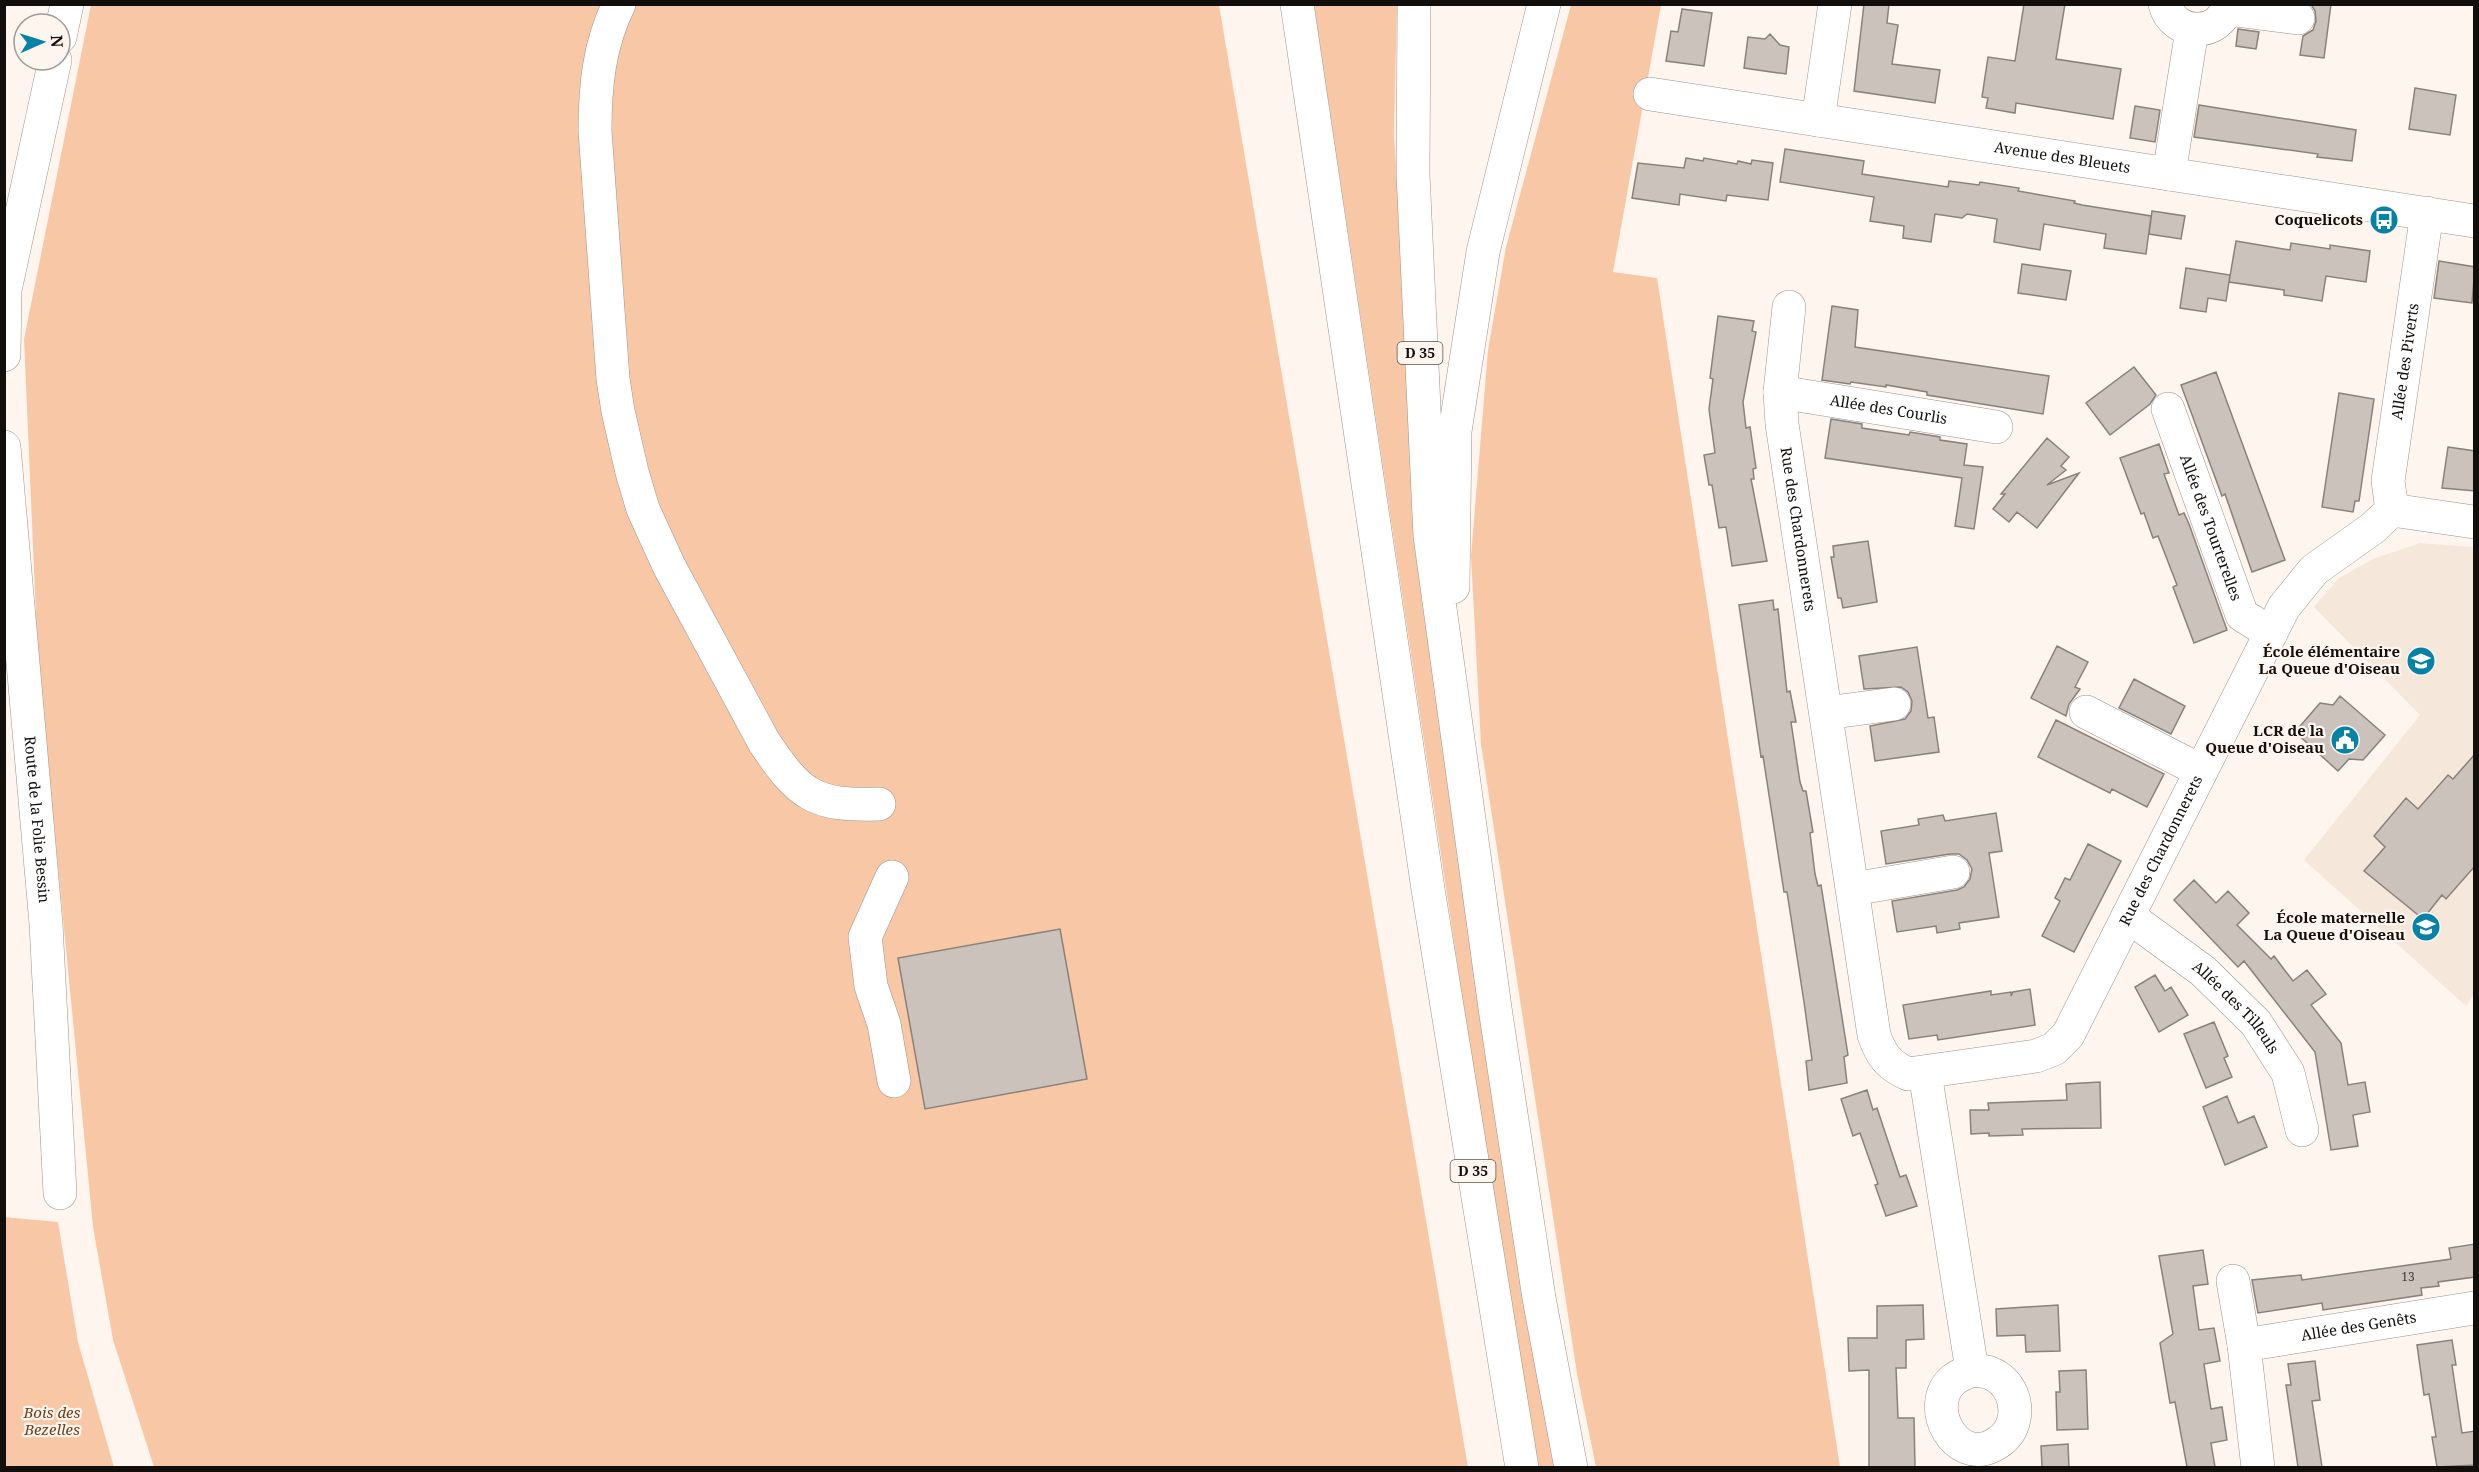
<svg xmlns="http://www.w3.org/2000/svg" width="2479" height="1472" viewBox="0 0 2479 1472" font-family="'Noto Serif',serif">
<style>
.built{fill:#f6e7db}
.green{fill:#f8c8a6}
.building{fill:#cbc2bb;stroke:#8a817b;stroke-width:1.5}
.lines{fill:none;stroke-linecap:round;stroke-linejoin:round}
.minor-casing{stroke:#9c948e;stroke-width:34}
.major-casing{stroke:#9c948e;stroke-width:34}
.minor{stroke:#fff;stroke-width:33}
.major{stroke:#fff;stroke-width:33}
.labels{text-anchor:middle;stroke-width:4.5;stroke-linejoin:round;paint-order:stroke}
.number-label{font-size:12px;fill:#403b37}
.shield{fill:#fef5ee;stroke:#58534f;stroke-width:1.5}
.shield-label{font-size:14px;font-weight:bold;fill:#110e0b}
.street-label{font-size:15px;fill:#110e0b;stroke:#fef5ee}
.poi-label{font-size:15px;font-weight:bold;fill:#110e0b;stroke:#fef5ee;text-anchor:end}
.park-label{font-size:15px;font-style:italic;fill:#6b3d18;stroke:#fef5ee}
</style>
<rect width="100%" height="100%" fill="#fef5ee"/>
<path class="built" d="M2420 543 2474 547V994L2466 1006 2304 860 2420 715 2314 607 2339 578 2375 558Z"/>
<path class="green" d="M91 5H1219L1468 1467H154L113 1340 93 1227 38 661 24 339Z
M1314 5H1397L1394 132 1420 577 1557 1467H1538L1492 1196Z
M1571 5H1661L1613 272 1657 278 1840 1467H1596L1577 1374 1481 744 1471 556 1488 350 1506 247Z
M4 1217 58 1222 78 1342 114 1467H5Z"/>
<path class="building" d="M1864 4H1889L1887 23 1898 25 1892 64 1940 70 1935 103 1854 91Z
M2024 4H2065L2056 59 2121 69 2113 119 2016 103 2015 113 1986 108 1988 98 1982 97 1988 57 2015 61Z
M2311 4H2331L2324 58 2300 55 2303 36 2313 30 2316 21 2315 11Z
M1682 9 1712 13 1704 66 1666 61 1671 31 1678 32Z
M2238 29 2259 32 2256 49 2236 46Z
M1770 34 1780 45 1789 47 1786 74 1744 68 1748 37 1765 39Z
M2415 88 2456 95 2450 135 2409 129Z
M2199 105 2356 130 2352 161 2317 157 2318 154 2194 137Z
M2135 106 2160 110 2155 142 2130 138Z
M1785 149 1864 161 1862 174 1948 187 1949 181 1979 185 1980 182 2019 188 2018 191 2075 201 2074 203 2082 205 2151 216 2146 254 2104 248 2106 234 2044 224 2040 250 1994 242 1997 219 1967 214 1962 218 1935 214 1931 242 1903 238 1904 226 1870 221 1874 197 1780 182Z
M1686 158 1703 161 1704 158 1737 164 1738 161 1751 164 1752 160 1773 163 1768 200 1727 195 1726 201 1680 194 1679 205 1632 198 1638 163 1684 168Z
M2152 211 2185 216 2181 239 2149 234Z
M2236 241 2290 250 2291 243 2330 249V245L2370 251 2366 282 2326 276 2322 301 2284 295V290L2229 282Z
M2439 261 2475 267 2472 303 2434 298Z
M2022 264 2071 271 2066 300 2018 293Z
M2186 268 2230 275 2226 301 2208 298 2206 312 2180 308Z
M1832 306 1858 310 1855 347 2049 376 2043 414 1927 395V392L1886 385V387L1851 382 1850 384 1822 380Z
M1718 316 1754 321 1752 331 1756 332 1743 402 1746 428 1750 427 1756 468 1753 469 1754 479H1751L1767 561 1732 566 1726 527 1719 528 1712 485H1709L1704 455 1715 453 1709 409 1713 379 1710 378Z
M2134 367 2156 395 2150 404 2110 435 2086 403Z
M2216 372 2285 560 2252 572 2225 494 2222 496 2181 385Z
M2339 393 2374 399 2359 501H2355L2353 512 2322 507Z
M1831 419 1862 424V428L1909 435 1910 432 1940 437V440L1967 444 1964 465 1983 467 1974 529 1955 526 1962 478 1825 458Z
M2047 438 2069 457 2061 466 2066 470 2047 485 2079 473 2037 528 2017 512 2009 522 1993 509 2005 494H2001Z
M2159 444 2169 473 2164 474 2179 515 2184 513 2189 524 2227 630 2194 643 2173 587 2177 585 2158 536 2153 538 2144 513 2141 514 2120 458Z
M2448 447 2475 451V491L2442 488Z
M1868 541 1877 602 1843 608 1841 598H1838L1831 557H1834L1833 546Z
M1773 600 1774 610 1778 609 1787 692 1790 691 1796 722H1791L1800 782 1803 791H1806L1813 832 1810 833 1815 874 1818 886 1821 885 1848 1055 1844 1057 1847 1083 1809 1090 1806 1061 1812 1060 1804 1002 1787 892H1784L1763 756 1761 757 1739 605Z
M2057 646 2088 662 2075 687 2080 689 2069 704 2066 716 2031 698Z
M1917 647 1928 718 1934 717 1939 752 1875 761 1870 726 1905 719 1911 711 1912 701 1908 692 1901 687 1864 689 1859 656Z
M2134 679 2185 706 2171 734 2119 708Z
M2340 696 2385 735 2363 760 2349 759 2338 771 2295 732 2320 703 2333 705Z
M2056 720 2164 774 2147 807 2112 789 2110 793 2038 757Z
M2475 754V866L2446 899 2442 895 2423 919 2364 871 2385 847 2374 836 2406 798 2418 809 2448 775 2453 779Z
M1996 813 2002 851 1989 853 1999 917 1959 923 1960 929 1937 933 1936 926 1897 932 1892 901 1957 890 1964 887 1970 879 1972 869 1967 860 1959 854H1950L1886 864 1881 831 1919 825 1918 819 1943 815 1945 821Z
M2088 844 2121 861 2074 952 2042 936 2060 901 2055 898 2065 878 2070 880Z
M2194 880 2216 903 2228 891 2249 913 2237 925 2271 959 2274 956 2293 981 2307 970 2326 994 2311 1005 2341 1043 2348 1085 2365 1082 2370 1112 2353 1115 2358 1146 2331 1150 2315 1052 2244 961 2238 967 2174 900Z
M1060 929 1087 1079 925 1109 898 958Z
M2155 975 2165 991 2171 987 2188 1015 2159 1032 2135 987Z
M2030 989 2035 1025 1938 1040 1937 1035 1909 1039 1903 1005 1991 991V995L2011 992V996L2013 992Z
M2214 1022 2228 1056 2224 1058 2232 1077 2206 1088 2184 1034Z
M2100 1082 2101 1128 2022 1129 2023 1135 1989 1136V1133L1971 1134 1970 1110H1989L1988 1103 2067 1100 2066 1084Z
M1867 1090 1873 1110 1877 1108 1900 1177 1906 1175 1917 1206 1886 1216 1875 1185 1878 1184 1860 1133 1853 1136 1841 1099Z
M2227 1096 2238 1123 2254 1116 2267 1147 2225 1165 2203 1107Z
M2475 1244V1277L2438 1282 2439 1286 2421 1288 2422 1295 2323 1310 2322 1303 2258 1313 2252 1280 2301 1275 2302 1280 2451 1259 2449 1248Z
M2203 1250 2208 1284 2193 1286 2199 1330 2214 1328 2220 1361 2204 1364 2211 1409 2222 1407 2227 1440 2211 1443 2215 1467H2187L2175 1402 2170 1403 2160 1343 2173 1334 2159 1256Z
M1923 1305 1924 1339 1906 1340V1368H1896L1898 1418H1914L1915 1467H1869V1370L1849 1371 1848 1338H1877V1306Z
M2058 1305 2060 1351 2026 1352 2025 1335 1997 1336 1996 1309Z
M2452 1340 2456 1365H2452L2462 1433 2475 1431V1465L2437 1467 2432 1437H2436L2429 1394 2424 1395 2417 1345Z
M2315 1361 2320 1400 2312 1401 2322 1467H2298L2286 1385H2291L2288 1364Z
M2086 1370 2088 1429 2057 1430 2056 1392H2060L2059 1371Z
M2068 1444 2069 1467H2042L2041 1446Z"/>
<g class="lines">
<g class="minor-casing">
<g id="minor">
<path d="M619 4C599 45 595 86 595 131L613 379 618 411 632 472 643 509 669 566 764 742C800 796 814 806 879 804"/>
<path d="M2165 4C2173 37 2221 38 2228 4"/>
<path d="M2227 9 2298 18"/>
<path d="M60 37 67 4"/>
<path id="s1" d="M1650 94 2474 221"/>
<path d="M1818 120 1835 4"/>
<path d="M2169 174 2192 30"/>
<path id="s2" d="M1789 307 1780 392 1782 424 1874 1035C1881 1055 1888 1065 1908 1074L2036 1056 2054 1049 2068 1035 2284 607 2314 570 2373 528 2392 510 2474 522"/>
<path d="M4 355 5 290 55 60"/>
<path id="s3" d="M1780 392 1996 427"/>
<path id="s4" d="M2168 409 2242 615 2271 633"/>
<path id="s5" d="M4 447 46 924 60 1193"/>
<path id="s6" d="M2392 510 2388 481 2427 213"/>
<path d="M2086 712 2201 771"/>
<path d="M1826 713 1894 704"/>
<path d="M892 877 865 937 871 986 884 1024 894 1081"/>
<path d="M1853 889 1953 872"/>
<path id="s7" d="M2128 916 2203 971 2256 1023 2288 1073 2302 1130"/>
<path d="M1925 1073 1972 1370"/>
<path d="M2233 1281 2244 1345"/>
<path d="M1972 1370C1978 1371 1985 1371 1990 1373 2010 1381 2019 1403 2013 1423 2010 1433 2002 1441 1992 1446 1956 1464 1924 1408 1952 1381 1957 1376 1965 1373 1972 1370Z"/>
<path id="s8" d="M2258 1468 2244 1345 2474 1308"/>
</g>
</g>
<g class="major-casing">
<path id="major" d="M1297 4 1428 889 1522 1468
M1414 4 1413 174 1430 536 1496 1015 1539 1298 1571 1468
M1453 587 1455 431 1483 252 1544 4"/>
</g>
<use href="#minor" class="minor"/>
<use href="#major" class="major"/>
</g>
<defs>
<g id="bus-disc" transform="scale(1.5)"><circle r="9.5" fill="#0483a7" stroke="#fef5ee"/><path d="M-5-6H5V4H4V6H2V4H-2V6H-4V4H-5ZM-3.5-4V0h7V-4ZM-3.5 1.2v1.5H-2V1.2ZM2 1.2v1.5H3.5V1.2Z" fill="#fff"/></g>
<g id="school-disc" transform="scale(1.5)"><circle r="9.5" fill="#0483a7" stroke="#fef5ee"/><path d="M0-5L7-2L0 1L-7-2ZM-4 1L0 2.5L4 1V4Q0 6-4 4Z" fill="#fff"/></g>
<g id="civic-disc" transform="scale(1.5)"><circle r="9.5" fill="#0483a7" stroke="#fef5ee"/><path d="M-.6-6.5H3V-4.5H.6V-3L4-1V1h2V6H-6V1h2V-1L-.6-3ZM-1.2 2.5V6h2.4V2.5Z" fill="#fff"/></g>
</defs>
<g fill-rule="evenodd">
<use href="#bus-disc" x="2384" y="220"/>
<use href="#school-disc" x="2421" y="661"/>
<use href="#civic-disc" x="2345" y="740"/>
<use href="#school-disc" x="2426" y="927"/>
</g>
<g class="labels">
<g class="number-label">
<text x="2408" y="1281">13</text>
</g>
<g class="shield">
<rect x="1397.5" y="342" width="45" height="22" rx="4.5"/>
<rect x="1450.5" y="1160" width="45" height="22" rx="4.5"/>
</g>
<g class="shield-label">
<text x="1420" y="358">D 35</text>
<text x="1473" y="1176">D 35</text>
</g>
<g class="street-label">
<text dy="5" stroke="none"><textPath href="#s1" startOffset="417">Avenue des Bleuets</textPath></text>
<text dy="5" stroke="none"><textPath href="#s6" startOffset="150">Allée des Piverts</textPath></text>
<text dy="5" stroke="none"><textPath href="#s3" startOffset="110">Allée des Courlis</textPath></text>
<text dy="5" stroke="none"><textPath href="#s4" startOffset="126">Allée des Tourterelles</textPath></text>
<text dy="5" stroke="none"><textPath href="#s2" startOffset="224">Rue des Chardonnerets</textPath></text>
<text dy="5" stroke="none"><textPath href="#s5" startOffset="374">Route de la Folie Bessin</textPath></text>
<text dy="5" stroke="none"><textPath href="#s2" startOffset="1164">Rue des Chardonnerets</textPath></text>
<text dy="5" stroke="none"><textPath href="#s7" startOffset="142">Allée des Tilleuls</textPath></text>
<text dy="5" stroke="none"><textPath href="#s8" startOffset="240">Allée des Genêts</textPath></text>
</g>
<g class="poi-label">
<text x="2363" y="225">Coquelicots</text>
<text x="2400" y="657">École élémentaire<tspan x="2400" dy="17">La Queue d'Oiseau</tspan></text>
<text x="2324" y="736">LCR de la<tspan x="2324" dy="17">Queue d'Oiseau</tspan></text>
<text x="2405" y="923">École maternelle<tspan x="2405" dy="17">La Queue d'Oiseau</tspan></text>
</g>
<g class="park-label">
<text x="52" y="1418">Bois des<tspan x="52" dy="17">Bezelles</tspan></text>
</g>
</g>
<rect width="2479" height="1472" fill="none" stroke="#110e0b" stroke-width="12"/>
<g transform="translate(42 42) rotate(87)"><circle r="28" fill="#fef5ee" stroke="#9f9993" stroke-width="1.5"/>
<path d="M0-4.5L10 22L0 15L-10 22Z" fill="#0483a7"/>
<text y="-9" font-size="16" font-weight="bold" text-anchor="middle" fill="#110e0b">N</text>
</g>
</svg>
